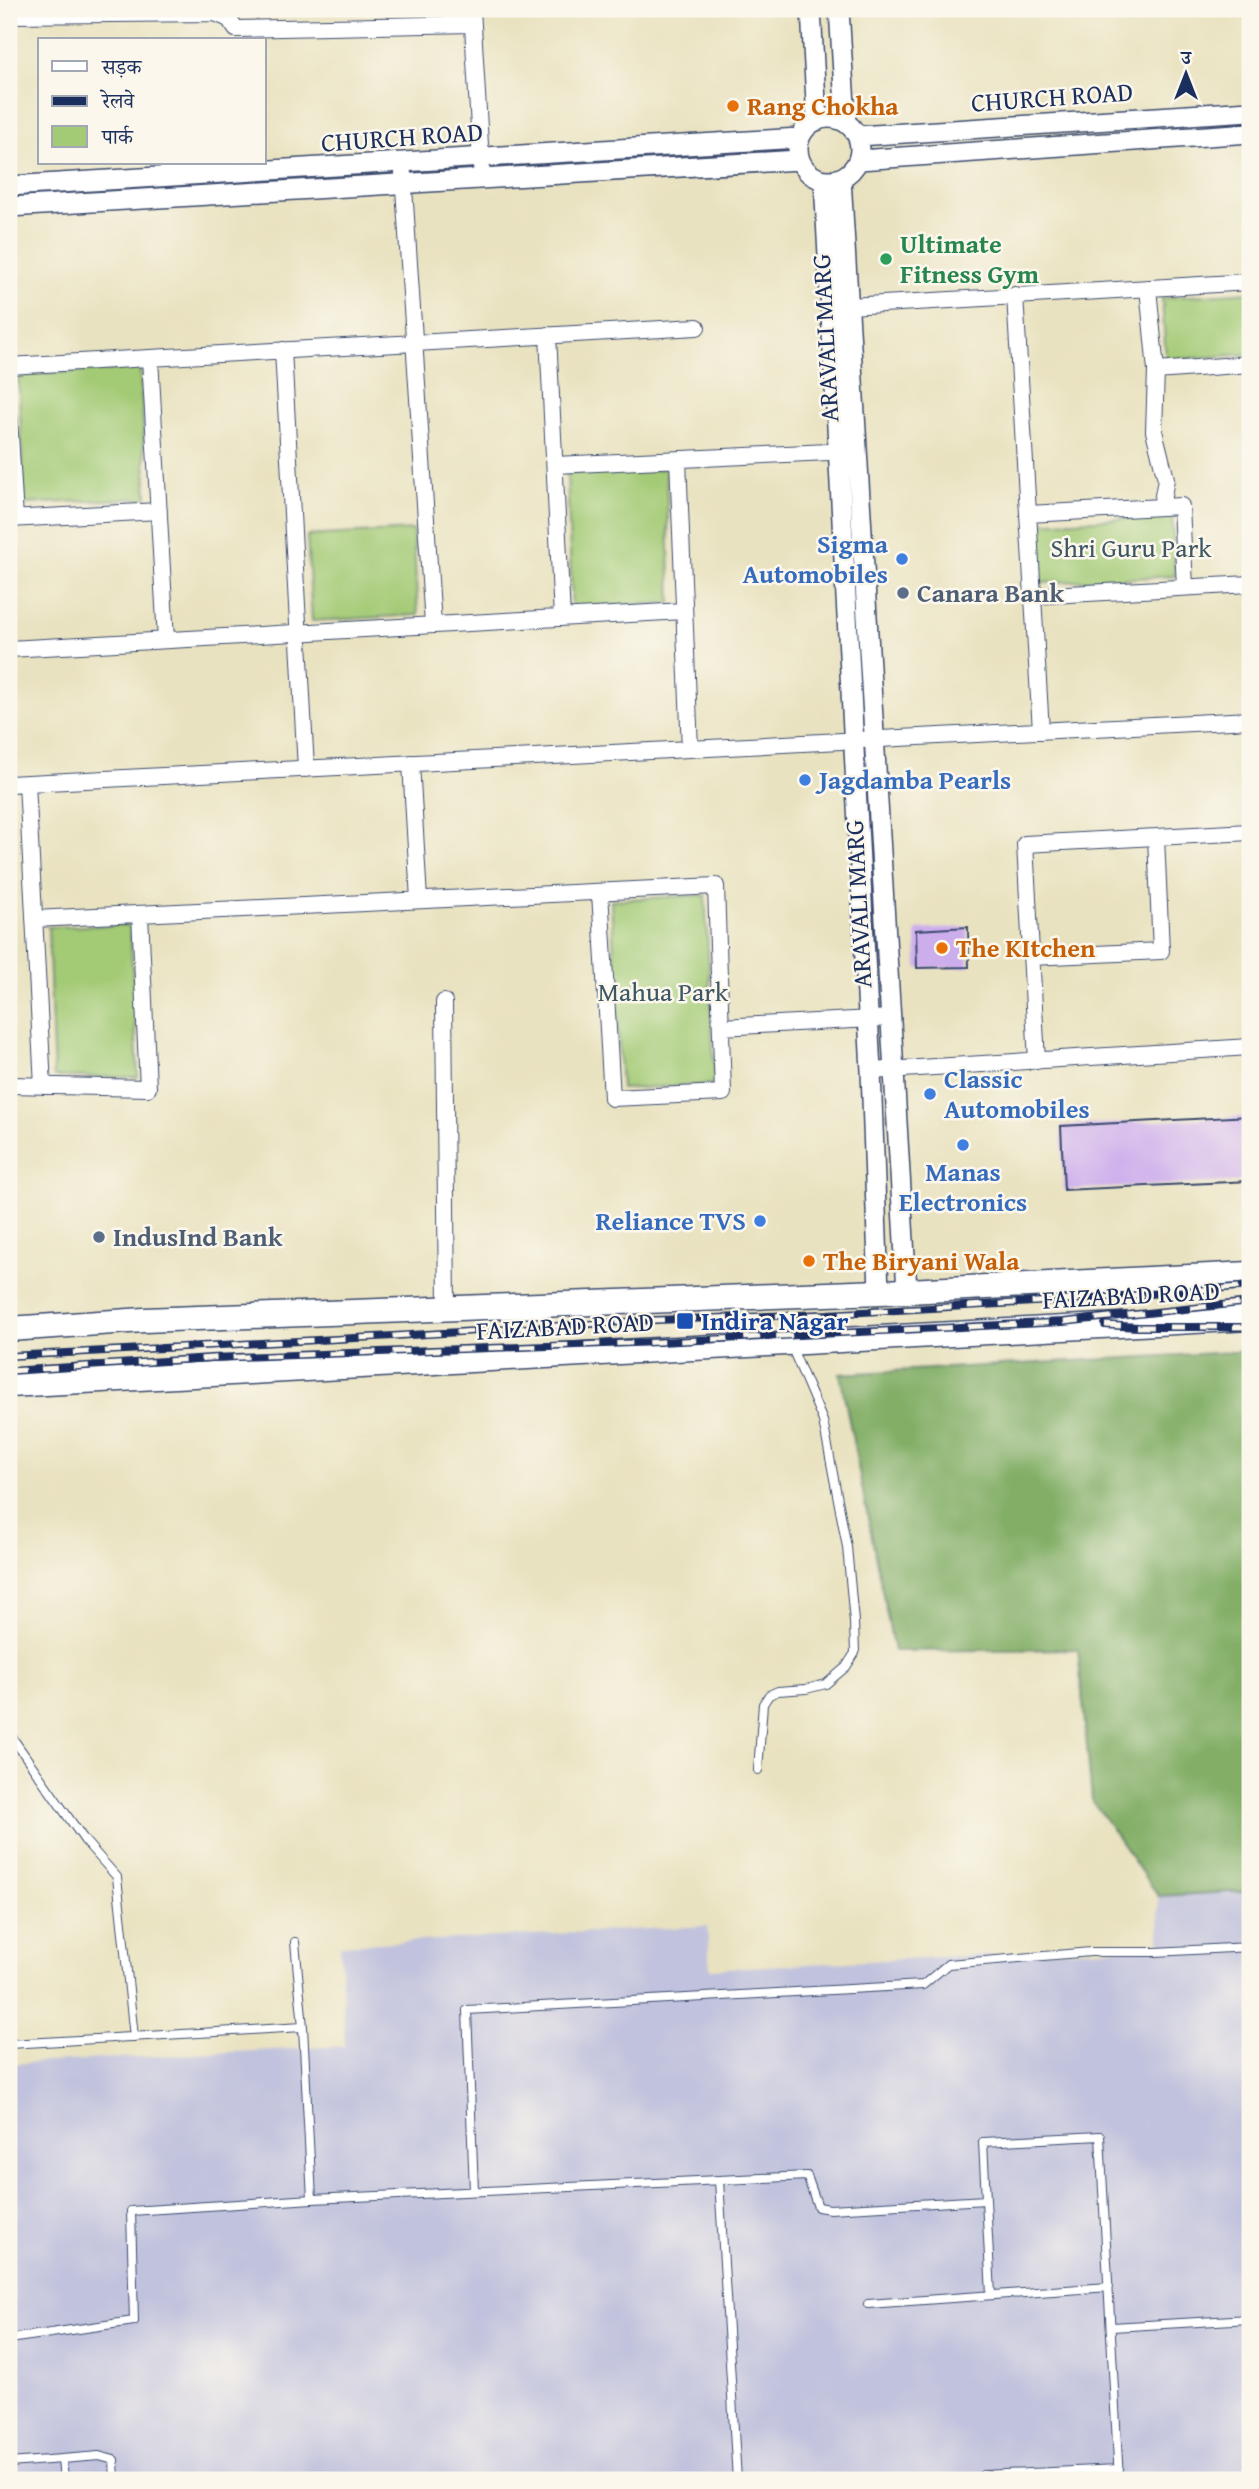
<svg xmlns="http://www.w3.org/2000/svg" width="1259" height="2489" viewBox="0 0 1259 2489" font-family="'Gentium Book Plus','Noto Serif Devanagari',serif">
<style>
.industrial{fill:#c1c2dd}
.green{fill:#a3ca75;stroke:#5f7c6a;stroke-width:2}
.forest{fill:#82ae66;stroke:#4e6e62;stroke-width:2}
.building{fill:#cdaeec}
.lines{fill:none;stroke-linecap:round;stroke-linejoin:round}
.service-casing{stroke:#3a4a6d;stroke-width:10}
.minor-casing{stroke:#3a4a6d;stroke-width:18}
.tertiary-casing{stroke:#3a4a6d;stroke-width:22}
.primary-casing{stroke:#3a4a6d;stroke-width:27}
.service{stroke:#fff;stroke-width:8}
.minor{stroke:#fff;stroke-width:16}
.tertiary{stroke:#fff;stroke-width:19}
.primary{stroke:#fff;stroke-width:24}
.rail-casing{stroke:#1b2f5e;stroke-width:8}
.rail{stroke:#fbf7ec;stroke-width:5;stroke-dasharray:16;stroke-linecap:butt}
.food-dot{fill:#e8710a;stroke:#fbf7ec;stroke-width:2.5}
.leisure-dot{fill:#2e9e5b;stroke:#fbf7ec;stroke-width:2.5}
.shop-dot{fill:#3f7fe0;stroke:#fbf7ec;stroke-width:2.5}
.service-dot{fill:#5c6f8a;stroke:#fbf7ec;stroke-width:2.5}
.transit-dot{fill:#1a4fb4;stroke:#fbf7ec;stroke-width:2.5}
.labels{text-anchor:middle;stroke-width:5;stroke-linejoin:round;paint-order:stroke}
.street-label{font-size:26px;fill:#1b2f5e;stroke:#fbf7ec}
.food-label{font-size:26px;font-weight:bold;fill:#c56008;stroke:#fbf7ec;text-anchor:start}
.leisure-label{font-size:26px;font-weight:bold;fill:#27864d;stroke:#fbf7ec;text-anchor:start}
.shop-label{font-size:26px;font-weight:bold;fill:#366cbe;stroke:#fbf7ec;text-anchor:end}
.park-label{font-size:26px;fill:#3d5664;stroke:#fbf7ec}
.service-label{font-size:26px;font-weight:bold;fill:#4e5e75;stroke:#fbf7ec;text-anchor:start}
.transit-label{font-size:26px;font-weight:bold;fill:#164399;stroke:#fbf7ec;text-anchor:start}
</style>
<rect width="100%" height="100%" fill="#fbf7ec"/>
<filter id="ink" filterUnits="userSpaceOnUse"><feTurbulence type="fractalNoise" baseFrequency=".0143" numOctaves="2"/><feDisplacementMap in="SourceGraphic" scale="14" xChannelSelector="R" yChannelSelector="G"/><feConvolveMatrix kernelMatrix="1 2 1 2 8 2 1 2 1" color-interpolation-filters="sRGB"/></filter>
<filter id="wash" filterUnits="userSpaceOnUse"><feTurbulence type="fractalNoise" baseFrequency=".00686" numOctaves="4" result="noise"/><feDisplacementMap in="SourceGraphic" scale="28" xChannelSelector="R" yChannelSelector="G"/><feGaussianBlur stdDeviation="1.57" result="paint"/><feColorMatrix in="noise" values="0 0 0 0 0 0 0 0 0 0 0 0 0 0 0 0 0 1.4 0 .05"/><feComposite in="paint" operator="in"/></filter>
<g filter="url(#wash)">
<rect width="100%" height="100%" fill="#e9e2c0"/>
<path class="industrial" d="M1250 1891V2480H9V2064L345 2046 340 1945 707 1926 710 1969 1160 1946 1158 1896Z"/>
<path class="green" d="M1250 292V354L1166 360 1162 298Z
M140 368 147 498 25 504 18 375Z
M666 469 671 603 572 607 567 473Z
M1172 516 1175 576 1039 583 1036 523Z
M413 530 418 615 312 621 307 536Z
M705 895 715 1084 621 1089 611 900Z
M130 925 138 1077H54L48 927Z"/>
<path class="forest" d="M1250 1351V1891L1158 1896 1092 1800 1078 1649 894 1651 840 1374Z"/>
<g id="blocks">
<path class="building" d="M968 927 969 967 917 968 916 930Z
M1250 1116V1181L1064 1190 1061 1126Z"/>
</g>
</g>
<g filter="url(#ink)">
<use href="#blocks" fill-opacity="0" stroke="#3a4a6d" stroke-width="2"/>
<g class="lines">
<g class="service-casing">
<path id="service" d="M9 1733 85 1841 117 1877 134 2037
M758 1770 763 1704 769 1695 778 1691 806 1689 826 1684 846 1667 855 1653 854 1622 847 1547 823 1421 791 1346
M303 2027 312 2199
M9 2044 303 2027 295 1942
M719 2180 737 2480
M474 2191 467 2010 923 1985 948 1964 1091 1952H1155L1250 1947
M991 2295 983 2142 1100 2136 1119 2480
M868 2304 1109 2287
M1112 2327 1250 2319
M9 2339 134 2321 131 2211 312 2199 807 2176 818 2207 830 2209 986 2200
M62 2459 99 2456 114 2460 115 2480
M9 2463 62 2459 64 2480
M983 2475 1119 2469"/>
</g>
<g class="minor-casing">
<path id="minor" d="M472 9 482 179
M9 15 215 13 229 19 236 29 473 24
M403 173 433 625
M1148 288 1156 371 1250 364
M1015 295 1041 731
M849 306 1250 282
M548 335 562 618
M283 350 306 769
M150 358 166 640
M9 366 697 327
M1156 371 1154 431 1166 479 1161 507
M9 417 15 519
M678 460 690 749
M555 465 850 451
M1028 514 1181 506 1185 587
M9 519 159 511
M1033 596 1250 584
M9 649 684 611
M411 763 419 900
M27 783 43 1086
M9 784 1250 720
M34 919C261 908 489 897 716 886L723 1093 612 1098 600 892
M1031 957 1161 951 1156 837
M444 1002 447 1309
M721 1027 891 1018
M1037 1061 1025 844 1250 832
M871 1071 1250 1047
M9 1085 148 1088 140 914"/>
</g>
<g class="tertiary-casing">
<path id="tertiary" d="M811 9 817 121
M839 9 846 122
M798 149a31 31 0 1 1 62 0a31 31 0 1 1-62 0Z
M858 136 1250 111
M859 160 1250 133
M841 178 907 1291
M824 180 871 1071 879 1292
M9 186 799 138
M9 207 799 160"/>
</g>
<g class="primary-casing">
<path id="primary" d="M9 1329 144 1320 907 1291 1250 1274
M9 1385 1250 1318"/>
</g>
<use href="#service" class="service"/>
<use href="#minor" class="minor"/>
<use href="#tertiary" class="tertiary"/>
<use href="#primary" class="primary"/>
<g class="rail-casing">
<path id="rail" d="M1105 1325 1138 1327H1250
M9 1356 394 1336 655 1320 828 1314 1086 1299 1250 1286
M9 1371 211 1358 659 1342 1063 1322 1250 1302"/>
</g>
<use href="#rail" class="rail"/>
</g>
</g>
<g class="food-dot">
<circle cx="733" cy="106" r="7"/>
<circle cx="942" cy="948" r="7"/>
<circle cx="809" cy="1261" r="7"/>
</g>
<circle class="leisure-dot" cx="886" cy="259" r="7"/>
<g class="shop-dot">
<circle cx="902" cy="559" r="7"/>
<circle cx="805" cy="780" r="7"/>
<circle cx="930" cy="1094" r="7"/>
<circle cx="963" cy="1145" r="7"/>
<circle cx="760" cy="1221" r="7"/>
</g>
<g class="service-dot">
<circle cx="903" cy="593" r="7"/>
<circle cx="99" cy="1237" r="7"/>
</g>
<rect class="transit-dot" x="676" y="1312" width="18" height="18" rx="3.5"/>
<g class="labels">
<g class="street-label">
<text transform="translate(1052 97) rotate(-4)" y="9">CHURCH ROAD</text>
<text transform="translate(402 137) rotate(-4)" y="9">CHURCH ROAD</text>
<text transform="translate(825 338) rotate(-93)" y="9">ARAVALI MARG</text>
<text transform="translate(858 904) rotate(-93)" y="9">ARAVALI MARG</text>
<text transform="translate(1131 1295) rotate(-3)" y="9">FAIZABAD ROAD</text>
<text transform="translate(565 1326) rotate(-3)" y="9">FAIZABAD ROAD</text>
</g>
<g class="food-label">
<text x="747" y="115">Rang Chokha</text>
<text x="956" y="957">The KItchen</text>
<text x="823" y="1270">The Biryani Wala</text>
</g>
<g class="leisure-label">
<text x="900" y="253">Ultimate<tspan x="900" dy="30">Fitness Gym</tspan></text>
</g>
<g class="shop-label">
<text x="888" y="553">Sigma<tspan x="888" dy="30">Automobiles</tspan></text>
<text x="819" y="789" text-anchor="start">Jagdamba Pearls</text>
<text x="944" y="1088" text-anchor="start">Classic<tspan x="944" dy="30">Automobiles</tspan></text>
<text x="963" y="1181" text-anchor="middle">Manas<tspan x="963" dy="30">Electronics</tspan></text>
<text x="746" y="1230">Reliance TVS</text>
</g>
<g class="park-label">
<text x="1131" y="557">Shri Guru Park</text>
<text x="663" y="1001">Mahua Park</text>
</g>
<g class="service-label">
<text x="917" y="602">Canara Bank</text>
<text x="113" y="1246">IndusInd Bank</text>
</g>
<g class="transit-label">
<text x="701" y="1330">Indira Nagar</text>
</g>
</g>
<rect width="1259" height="2489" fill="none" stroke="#fbf7ec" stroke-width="35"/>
<rect x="38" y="38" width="228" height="126" fill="#fbf7ec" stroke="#a1a7b3" stroke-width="2"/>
<rect x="52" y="61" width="35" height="10" fill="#ffffff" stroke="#a1a7b3" stroke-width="2"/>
<text x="102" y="74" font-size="21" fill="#1b2f5e">सड़क</text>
<rect x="52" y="96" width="35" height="10" fill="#1b2f5e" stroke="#a1a7b3" stroke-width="2"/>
<text x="102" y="108" font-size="21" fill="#1b2f5e">रेलवे</text>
<rect x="52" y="126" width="35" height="21" fill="#a3ca75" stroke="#a1a7b3" stroke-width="2"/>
<text x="102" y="144" font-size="21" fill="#1b2f5e">पार्क</text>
<g transform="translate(1186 74)" stroke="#fbf7ec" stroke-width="5" paint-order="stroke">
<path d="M0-5L12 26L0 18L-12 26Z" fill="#1b2f5e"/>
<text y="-10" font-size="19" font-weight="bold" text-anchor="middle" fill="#1b2f5e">उ</text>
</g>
</svg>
